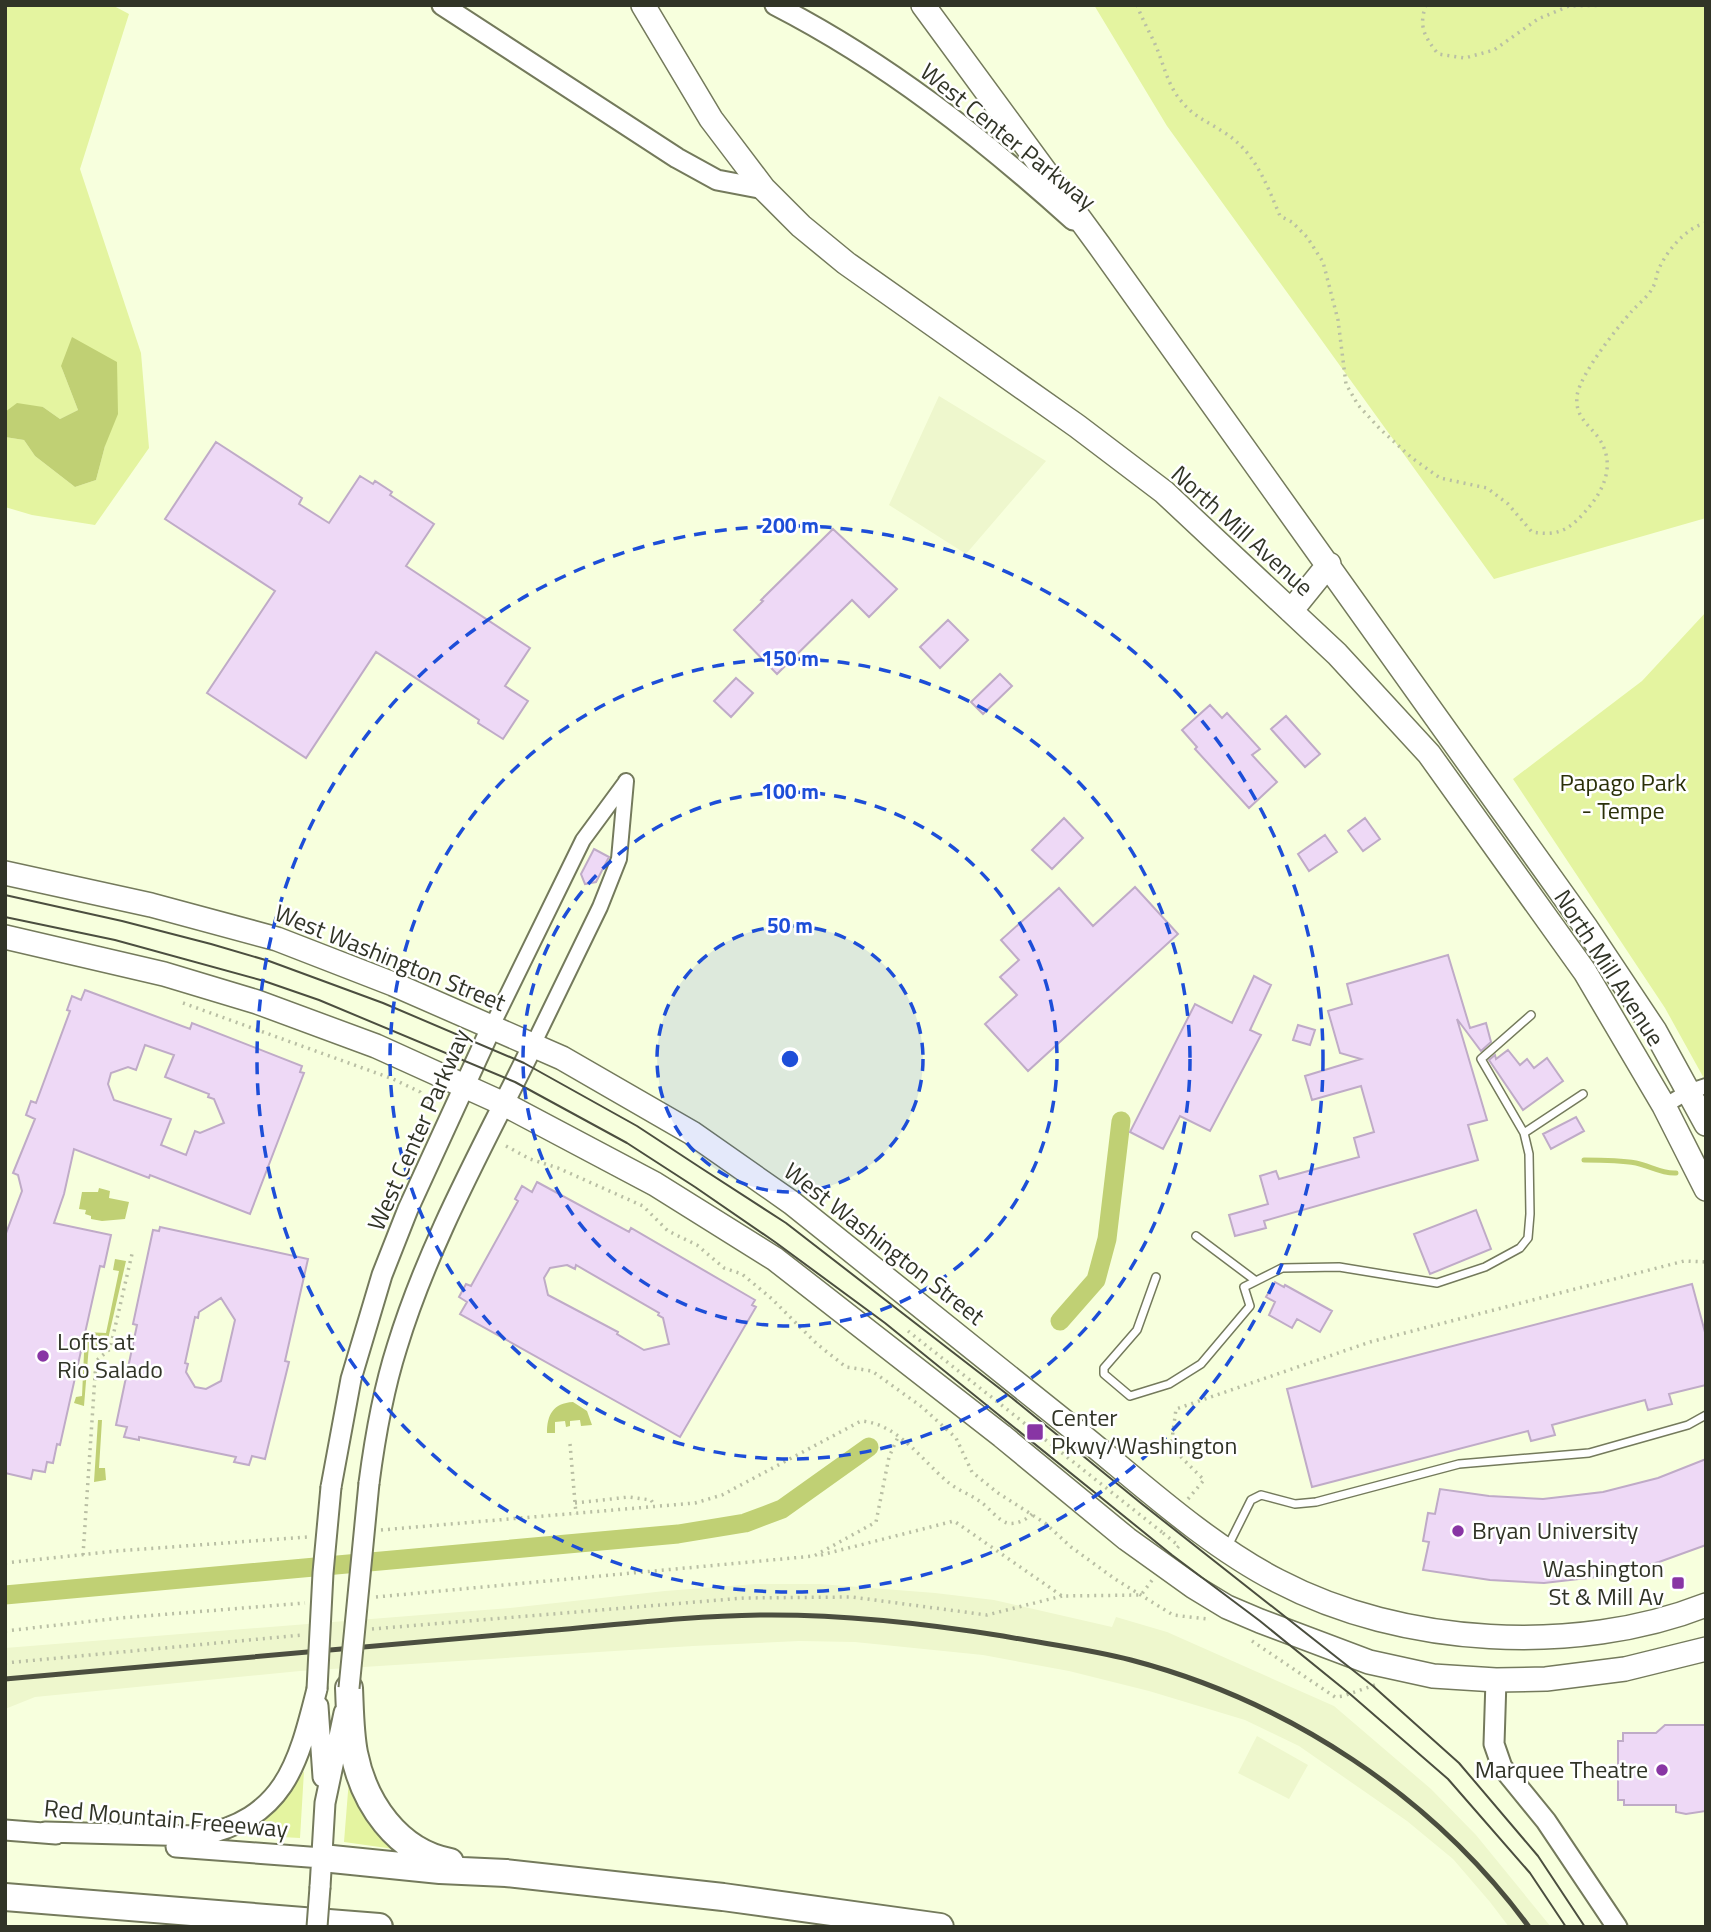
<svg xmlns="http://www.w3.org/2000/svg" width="1711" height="1932" viewBox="0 0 1711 1932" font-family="'Titillium Web',sans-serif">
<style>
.built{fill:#eef7cd}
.green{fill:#e4f4a0}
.water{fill:#c0d074}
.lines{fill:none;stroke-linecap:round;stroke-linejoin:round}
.stream{stroke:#c0d074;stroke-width:5}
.canal{stroke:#c0d074;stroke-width:19}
.building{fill:#eed9f6;stroke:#bfabc7;stroke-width:2;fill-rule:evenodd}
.lane-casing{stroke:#747a5c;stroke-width:10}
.street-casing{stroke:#747a5c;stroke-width:18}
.secondary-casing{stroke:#747a5c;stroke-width:23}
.primary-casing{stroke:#747a5c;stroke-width:26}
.highway-casing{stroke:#747a5c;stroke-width:30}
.path{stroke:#b9bfa4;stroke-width:3.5;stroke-dasharray:2 5;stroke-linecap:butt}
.lane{stroke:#fff;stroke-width:7}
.street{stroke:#fff;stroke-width:14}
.secondary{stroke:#fff;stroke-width:19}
.primary{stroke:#fff;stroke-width:23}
.highway{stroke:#fff;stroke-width:26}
.tram{stroke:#4b4e3f;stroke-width:2}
.rail{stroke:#4b4e3f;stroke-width:5}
.secondary-bridge-casing{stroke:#747a5c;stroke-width:23;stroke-linecap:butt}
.secondary-bridge{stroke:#fff;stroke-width:19}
.ring{fill:none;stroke:#1d4ed8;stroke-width:3.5;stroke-dasharray:12 9}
.poi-dot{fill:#8835a4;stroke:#fff;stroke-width:2.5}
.labels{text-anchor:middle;stroke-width:5;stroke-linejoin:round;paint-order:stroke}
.street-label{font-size:24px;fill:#313427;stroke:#fff}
.park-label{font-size:24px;fill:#2a3008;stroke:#fff}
.poi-label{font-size:24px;fill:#313427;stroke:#fff;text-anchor:start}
.centre{fill:#1d4ed8;stroke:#fff;stroke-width:3.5}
.ring-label{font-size:21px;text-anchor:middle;font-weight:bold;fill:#1d4ed8;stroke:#fff;stroke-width:5;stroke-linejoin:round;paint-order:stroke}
</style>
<rect width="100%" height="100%" fill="#f7ffdd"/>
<path class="built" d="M939 396 1046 461 966 554 889 505Z
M755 1584H820L935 1593 994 1600 1112 1627 1116 1617 1167 1632 1334 1706 1431 1789 1476 1835 1551 1927H1509L1490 1902 1453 1859 1407 1821 1299 1746 1245 1720 1149 1691 1069 1671 983 1655 855 1642 799 1641 693 1646 300 1671 35 1697 5 1709V1648L510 1608 665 1591Z
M1257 1736 1308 1765 1289 1799 1238 1773Z"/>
<path class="green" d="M5 5H112L129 14 80 169 141 353 149 448 95 525 32 515 5 507V437L24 440 35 456 75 487 96 480 105 446 61 366 78 410 60 419 43 407 5 412Z
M1094 5H1706V518L1494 579 1167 126Z
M1706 612V1082L1665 1008 1513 779 1642 681Z
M304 1771 300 1838 244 1835 243 1832C275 1812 284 1802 304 1771Z
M349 1779 394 1849 344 1842Z"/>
<path class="water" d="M72 337 117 362 118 414 105 446 96 480 75 487 35 456 24 440 5 437V412L17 403 43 407 60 419 78 410 61 366Z
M99 1188 110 1191 109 1198 129 1202 125 1219 102 1221 91 1219V1216L85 1214 86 1210 79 1209 82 1192H98Z
M115 1259 126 1261 106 1348 89 1345 84 1406 74 1403 76 1397 82 1396 85 1332 106 1333 119 1271 113 1270Z
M573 1402 587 1411 592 1425 581 1426 580 1420 570 1421V1426L566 1427 565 1421 555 1422V1433H547C547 1415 553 1403 573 1402Z
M98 1420H102L99 1468H105L106 1480 94 1482Z"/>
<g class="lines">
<path class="stream" d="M1584 1160C1601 1160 1619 1160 1636 1163 1650 1166 1662 1174 1676 1173"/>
<path class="canal" d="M1060 1321 1096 1280 1107 1239 1121 1121
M5 1595 678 1534 745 1523 782 1509 869 1447"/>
</g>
<path class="building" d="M216 442 302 498 299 504 329 523 360 476 373 484 375 481 392 492 390 495 434 524 406 566 530 648 505 686 528 701 503 739 478 723 479 720 376 652 306 758 207 693 275 591 165 519Z
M833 529 897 589 869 617 852 600 777 674 734 630 763 601 761 600Z
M948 620 968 640 940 668 920 647Z
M1000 674 1012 686 983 714 971 702Z
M736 678 753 693 731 717 714 701Z
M1210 705 1222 718 1227 713 1260 749 1252 755 1277 782 1249 808 1195 749 1197 747 1182 730Z
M1286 716 1320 754 1305 767 1271 729Z
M1064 818 1083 838 1052 869 1032 850Z
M1365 818 1380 839 1363 851 1348 831Z
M1325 835 1337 852 1309 871 1298 854Z
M594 849 609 857 596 882 585 884 581 874Z
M1135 887 1178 934 1028 1071 985 1024 1017 995 1000 977 1019 960 1001 940 1059 888 1093 926Z
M1448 955 1470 1028 1486 1023 1491 1042 1481 1051 1457 1019 1487 1120 1468 1125 1478 1160 1264 1221 1266 1228 1235 1236 1229 1215 1268 1204 1260 1176 1276 1171 1279 1179 1359 1157 1354 1138 1374 1132 1361 1086 1312 1100 1305 1076 1361 1059 1340 1053 1328 1011 1352 1004 1347 984Z
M1254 976 1271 985 1250 1030 1261 1035 1210 1131 1180 1116 1163 1149 1130 1132 1195 1004 1232 1023Z
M85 990 190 1029 192 1023 302 1066 300 1072 304 1073 250 1214 150 1175 149 1178 74 1149 64 1194 54 1223 111 1235 104 1267 100 1266 60 1445 57 1444 53 1463 47 1462 45 1472 33 1470 31 1479 5 1473V1236L22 1191 18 1175 13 1173 35 1119 26 1115 31 1101 36 1103 70 1011 67 1010 72 996 81 1000ZM145 1045 174 1055 165 1077 209 1094 208 1097 214 1099 224 1123 200 1133 195 1131 186 1155 161 1145 171 1119 114 1100 108 1084 111 1073 128 1067 136 1070Z
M1298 1025 1315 1030 1310 1045 1293 1040Z
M1508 1050 1520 1065 1527 1059 1534 1068 1547 1058 1563 1081 1523 1110 1489 1060 1495 1055 1496 1059Z
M1576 1117 1584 1131 1551 1149 1543 1134Z
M537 1182 629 1232 631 1228 755 1300 752 1305 756 1307 680 1437 460 1314 467 1302 459 1297 466 1284 471 1286 518 1201 515 1199 522 1186 532 1192ZM567 1265 575 1269 576 1265 659 1313 658 1315 663 1318 669 1344 644 1350 617 1334 618 1332 548 1295 544 1278 550 1268Z
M1476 1210 1491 1249 1430 1274 1414 1234Z
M160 1227 308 1259 285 1361 289 1362 265 1459 252 1456 249 1465 234 1462 236 1457 139 1437V1440L124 1437 127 1427 116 1425 137 1325 133 1324 153 1230 159 1231ZM221 1298 235 1320 221 1381 206 1389 195 1387 186 1372 188 1364 185 1363 195 1317 198 1318 199 1312Z
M1275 1282 1284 1287 1285 1285 1332 1311 1320 1332 1297 1319 1292 1328 1269 1315 1275 1302 1266 1297Z
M1692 1284 1706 1336V1385L1669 1394 1672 1404 1648 1410 1645 1400 1552 1425 1555 1435 1531 1441 1528 1431 1312 1487 1287 1389Z
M1706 1459V1545L1659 1562 1605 1576 1544 1583 1490 1580 1423 1570 1429 1542 1423 1541 1428 1513 1435 1514 1440 1489 1489 1496 1543 1499 1603 1492 1658 1478Z
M1665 1725H1706V1811L1686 1814 1676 1812V1805H1624V1800H1618V1741H1623V1733H1656Z"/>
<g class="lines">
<g class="lane-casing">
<path id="lane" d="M1524 1133 1481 1059 1531 1015
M1196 1236 1256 1281
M1156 1277 1137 1330 1104 1368V1374L1130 1396 1169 1384 1201 1364 1250 1306 1244 1287 1282 1268 1339 1267 1437 1283 1485 1267 1520 1248 1528 1238 1530 1214 1529 1154 1524 1133 1583 1094
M1228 1546 1251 1500 1261 1495 1295 1504 1316 1502 1459 1464 1589 1453 1688 1425 1706 1415"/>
</g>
<g class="street-casing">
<path id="street" d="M492 1026 583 840 625 783
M533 1045 600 907 619 859 626 781
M1664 1106 1688 1092 1706 1086"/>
</g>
<g class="secondary-casing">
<path id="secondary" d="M442 5 677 158 717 180 764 189
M775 5C886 62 981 137 1073 220
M369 1483C375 1437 383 1391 397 1347 429 1242 485 1143 533 1045
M331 1487 351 1379 382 1275 408 1209 492 1026
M1496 1680 1494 1744 1502 1767 1546 1821 1617 1927
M318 1706 323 1777
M5 1830 56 1834
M45 1832 198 1836C285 1819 298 1764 317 1689
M176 1847 322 1858
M320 1887 325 1803 344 1713"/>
</g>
<g class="primary-casing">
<path id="primary" d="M643 5 711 119 764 189 801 226 846 263 1077 426 1164 492 1337 654 1429 754 1585 972 1664 1106 1706 1189
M923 5 1099 245 1585 926 1655 1031 1706 1124
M1291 611 1329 564
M5 873 151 905 277 939 393 984 562 1058 692 1133 792 1203C884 1276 974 1350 1065 1422 1132 1475 1202 1542 1278 1581 1402 1646 1576 1656 1706 1605
M5 937 164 974 257 1002 376 1046 504 1104 655 1184 775 1259 1002 1436 1127 1539 1194 1587 1227 1607 1260 1621 1369 1662 1433 1676 1496 1680 1546 1679 1625 1669 1706 1649"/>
</g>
<g class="highway-casing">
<path id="highway" d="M349 1688C350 1709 350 1732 354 1753 364 1803 397 1852 450 1862
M322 1858 440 1870 506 1873 723 1897 940 1927
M5 1897 379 1927"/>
</g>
<path class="path" d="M1137 5C1142 19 1149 31 1155 44 1164 64 1167 85 1182 102 1194 117 1210 123 1225 133 1255 152 1267 185 1280 216L1292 222 1307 237 1323 262 1338 320 1346 384 1358 405 1380 429 1412 458 1440 478 1487 488 1508 504 1532 532C1556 536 1568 531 1584 513 1604 491 1617 464 1598 437 1587 423 1575 416 1577 396 1580 374 1617 328 1632 311 1639 303 1649 296 1653 287 1656 282 1656 276 1658 271 1665 253 1686 227 1706 223
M1426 5C1418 27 1425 37 1438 54L1465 58 1494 50 1538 19 1569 6 1614 5
M183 1003 393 1079 420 1092 433 1110
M506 1146 530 1159 558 1168 643 1206 668 1231 697 1245 724 1268 742 1274 772 1299 817 1344 846 1367 872 1371 922 1407 956 1438 972 1472 998 1493 1045 1523 1071 1547 1115 1579 1173 1615 1207 1619
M908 1331 1163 1533
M570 1444 576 1514
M1188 1499 1204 1480 1171 1447 1176 1409 1370 1342 1684 1261 1706 1262
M575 1503 629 1497 651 1500 655 1506
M381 1530 695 1503 722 1495 861 1421C899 1424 922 1461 949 1483 959 1491 972 1495 982 1503 989 1508 998 1520 1007 1523 1016 1525 1026 1520 1032 1514
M1163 1533 1179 1546 1176 1549
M83 1555 96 1361 110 1349 132 1254
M821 1555 954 1521 1062 1596 1141 1595 1153 1579
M5 1563 116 1551 307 1537
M376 1597 814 1556 876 1522 889 1457 898 1437
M372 1629 744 1598 852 1597 987 1615 1062 1596
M5 1631 120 1618 305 1603
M1252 1641 1335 1697 1343 1696 1375 1685
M5 1663 302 1635"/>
<use href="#lane" class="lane"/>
<use href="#street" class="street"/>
<use href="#secondary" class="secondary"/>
<use href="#primary" class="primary"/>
<use href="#highway" class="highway"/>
<path class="tram" d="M5 895 122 921 211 944 269 961 383 1003 524 1063 637 1126 701 1168 786 1223 1012 1398 1142 1504 1373 1686 1459 1763 1538 1856 1585 1927
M5 917 115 940 264 981 319 1000 515 1082 627 1143 695 1187 775 1242 885 1323 1172 1555 1260 1621 1350 1694 1448 1779 1530 1873 1566 1927"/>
<path class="rail" d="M5 1679C181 1663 357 1647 533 1632 608 1626 684 1616 760 1615 841 1614 923 1623 1003 1636 1046 1644 1089 1649 1131 1660 1288 1701 1433 1796 1529 1927"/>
<g class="secondary-bridge-casing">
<path id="secondary-bridge" d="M349 1688 369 1483
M317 1689 323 1573 331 1487
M317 1927 320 1887"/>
</g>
<use href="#secondary-bridge" class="secondary-bridge"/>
</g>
<circle cx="790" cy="1059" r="133" fill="#1d4ed8" fill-opacity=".12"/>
<g class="ring">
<circle cx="790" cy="1059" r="133"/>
<circle cx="790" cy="1059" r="267"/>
<circle cx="790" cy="1059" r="400"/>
<circle cx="790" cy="1059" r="533"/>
</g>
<g class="poi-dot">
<circle cx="43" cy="1356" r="7"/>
<rect x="1026" y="1423" width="18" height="18" rx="3.5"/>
<circle cx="1458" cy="1531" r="7"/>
<rect x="1671" y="1576" width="14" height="14" rx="3.5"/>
<circle cx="1662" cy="1770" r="7"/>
</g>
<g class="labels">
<g class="street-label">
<text transform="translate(1008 137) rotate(39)" y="8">West Center Parkway</text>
<text transform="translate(1242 531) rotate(42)" y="8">North Mill Avenue</text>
<text transform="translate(390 958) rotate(22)" y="8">West Washington Street</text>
<text transform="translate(1609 968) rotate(57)" y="8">North Mill Avenue</text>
<text transform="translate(419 1130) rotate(-66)" y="8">West Center Parkway</text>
<text transform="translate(884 1244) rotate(38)" y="8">West Washington Street</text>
<text transform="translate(166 1819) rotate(5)" y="8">Red Mountain Freeeway</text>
</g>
<g class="park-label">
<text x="1623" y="791">Papago Park<tspan x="1623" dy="28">- Tempe</tspan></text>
</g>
<g class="poi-label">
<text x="57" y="1350">Lofts at<tspan x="57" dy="28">Rio Salado</tspan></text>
<text x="1051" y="1426">Center<tspan x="1051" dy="28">Pkwy/Washington</tspan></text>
<text x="1472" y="1539">Bryan University</text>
<text x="1664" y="1577" text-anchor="end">Washington<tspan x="1664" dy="28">St &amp; Mill Av</tspan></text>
<text x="1648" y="1778" text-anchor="end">Marquee Theatre</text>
</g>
</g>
<circle cx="790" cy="1059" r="10" class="centre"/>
<g class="ring-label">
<text x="790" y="533">200 m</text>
<text x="790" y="666">150 m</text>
<text x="790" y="799">100 m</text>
<text x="790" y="933">50 m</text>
</g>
<rect width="1711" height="1932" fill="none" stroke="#313427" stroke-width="14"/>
</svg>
